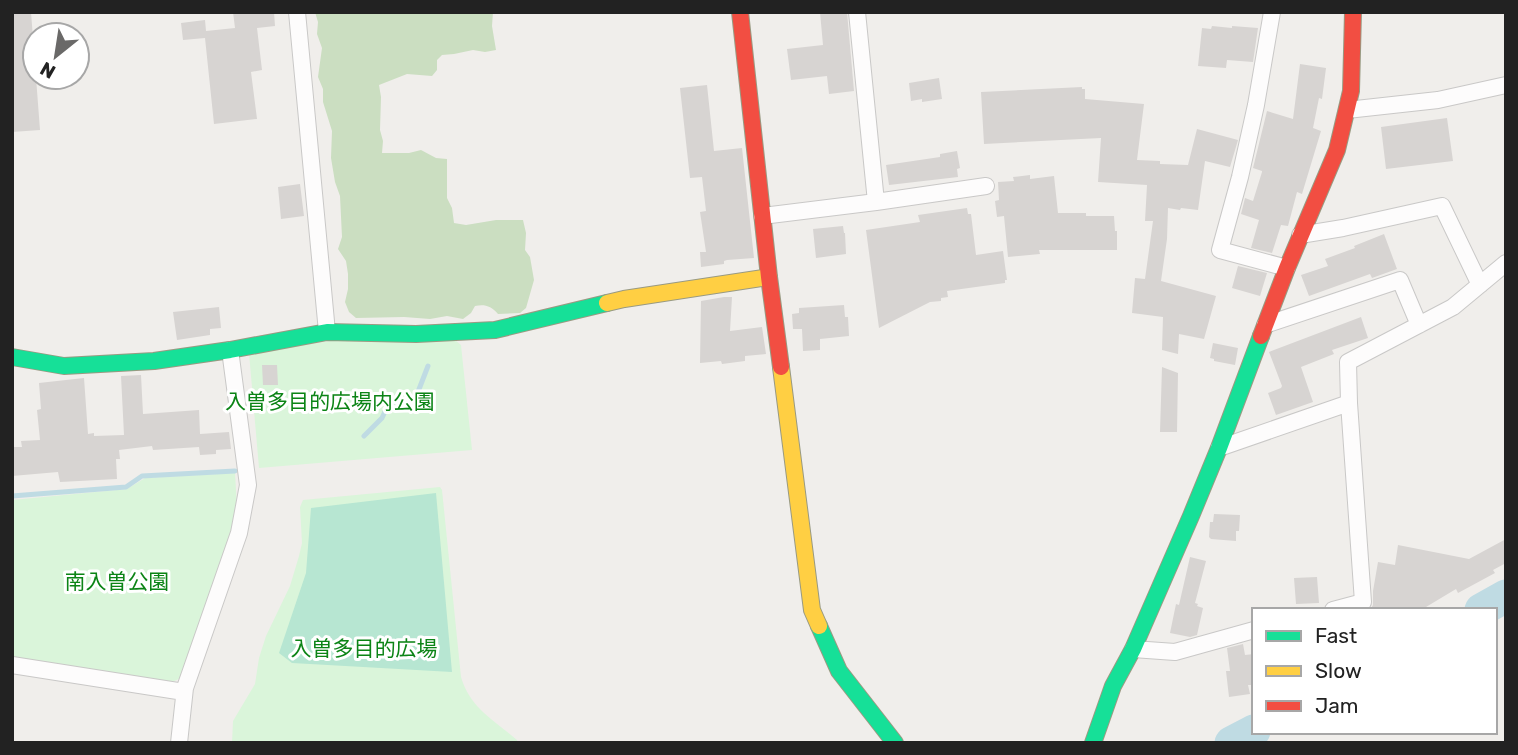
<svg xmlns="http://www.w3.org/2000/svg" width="1518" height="755" viewBox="0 0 1518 755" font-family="Rubik,'Noto Sans JP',sans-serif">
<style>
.forest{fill:#cbdec1}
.park{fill:#daf5da}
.pitch{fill:#b7e6d2}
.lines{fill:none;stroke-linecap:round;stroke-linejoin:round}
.stream{stroke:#bfdbe3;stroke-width:5}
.river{stroke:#bfdbe3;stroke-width:33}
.building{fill:#d7d4d2}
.street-casing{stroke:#c9c8c7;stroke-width:18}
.fast-casing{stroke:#999a82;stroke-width:18}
.slow-casing{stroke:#999a82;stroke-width:18}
.jam-casing{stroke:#999a82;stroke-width:18}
.street{stroke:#fdfcfc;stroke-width:16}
.fast{stroke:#16e098;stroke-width:16}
.slow{stroke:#ffcf43;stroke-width:16}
.jam{stroke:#f24e42;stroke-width:16}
.labels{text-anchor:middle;stroke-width:6;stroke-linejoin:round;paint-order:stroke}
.park-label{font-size:21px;fill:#0c8416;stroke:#fff}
</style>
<rect width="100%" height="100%" fill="#f0eeeb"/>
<path class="forest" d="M315 12H493L492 26 496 50 485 52 473 50 454 54 442 55 437 60V70L432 76 407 74 379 85 381 97 380 130 383 141 382 153H409L421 150 436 158 447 159V198L452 208 454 223 466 225 496 220H523L526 233 525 250 530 257 534 280 526 308 520 313 498 314C491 306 485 304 475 306L471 313 463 319 447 316 430 319 404 317 356 318 349 312 345 302 348 289V274L346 261 338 249 342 237 340 196 335 182 331 158 332 131 323 102V89L318 77 322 48 317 34 318 22Z"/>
<path class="park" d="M455 340 461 345 472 450 259 468 249 353 330 341Z
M235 473 237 508 227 547 183 677 170 683 12 658V500L127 489 145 478Z
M440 487 442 490 461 677C470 708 494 720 517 740L518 743H232L233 721 255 684 259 658 266 636 290 586 299 556 302 543 300 507 303 500Z"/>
<path class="pitch" d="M436 493 452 672 292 663 279 653 306 573 311 508Z"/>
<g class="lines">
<path class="stream" d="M364 436 382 418 388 405 393 402 416 397 428 366
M12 496 126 487 142 476 235 471"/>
<path class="river" d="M1481 610 1506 596
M1231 743 1254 731"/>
</g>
<path class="building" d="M12 12H31L40 130 12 132Z
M233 12H274L275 26 257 28 262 70 251 72 257 119 214 124 205 38 183 40 181 23 205 20 206 31 235 28Z
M820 12H847L854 91 829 94 827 76 791 80 787 49 823 45Z
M1212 26 1232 28V26L1258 28 1253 62 1227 60 1226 68 1198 66 1202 28 1211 29Z
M1300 64 1326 68 1322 99 1319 98 1313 128 1321 131 1302 194 1297 192 1288 226 1281 225 1272 253 1251 248 1259 220 1241 214 1245 198 1253 201 1262 172V171L1253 168 1267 111 1293 119Z
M939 78 942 99 922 102V99L911 101 909 83Z
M707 85 714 151 742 148 754 258 727 260 724 261V264L701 267 700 252H706L700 212 706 211 702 177 690 178 680 88Z
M1082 87V89H1085V99L1144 104 1137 160 1160 161V164L1188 165 1197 129 1238 140 1230 167 1205 161 1198 210 1181 208 1180 210 1168 208 1167 239 1161 281 1216 296 1204 339 1179 334 1178 354 1162 350 1163 317 1132 313 1135 278 1145 279 1153 221H1145L1147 185 1098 182 1101 138 984 144 981 92Z
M1447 118 1453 161 1386 169 1381 127Z
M957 151 960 168 957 169 958 177 889 185 886 165 940 157V154Z
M1030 175V179L1054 176 1058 213H1086V216H1114L1115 231H1117V250H1039L1040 254 1008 257 1004 216 997 217 995 201 999 200 998 182 1014 181 1013 177Z
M300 184 304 216 281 219 278 187Z
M967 208 968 214H971L976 255 1003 251 1007 280H1005V283L947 291 948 297 941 298V301L930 302 879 328 866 230 920 222 918 215Z
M843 226 844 233H845L846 254 816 258 813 229Z
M1384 234 1397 269 1372 278 1370 274 1309 296 1301 275 1328 266 1325 259 1355 248 1354 246Z
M1238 266 1267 273 1260 296 1232 288Z
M724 297H732L730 331 762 327 766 354 745 356V361L722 364 721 361 700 363 701 301Z
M844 305 845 317H848L849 336 820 339V350L803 351 802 329H793L792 314 799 313V308Z
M219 307 221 328 210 329V335L177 340 173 312Z
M1361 317 1368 338 1332 350 1334 354 1301 367 1313 402 1276 415 1268 393 1281 388 1282 386 1269 352Z
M1213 343 1238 348 1235 365 1214 361V359L1210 358Z
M262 365H277L278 385H263Z
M1162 367 1178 373 1177 432H1160Z
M141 375 143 414 199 410 200 434 229 432 231 449 216 450V454L200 455 199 447 153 450 152 446 119 450 120 459H116L117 479 60 482 58 472 12 476V447H22L21 441 40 440 37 410 41 409 39 383 84 378 88 434 94 433V436L124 435 121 376Z
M1214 514 1240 515 1239 531H1236V541L1211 539 1209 537 1210 522H1213Z
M1506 539V563L1493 570 1495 573 1458 593 1456 589 1421 610H1370L1373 605V591L1378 562 1395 565 1398 545 1469 559Z
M1190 557 1206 561 1195 603 1198 604 1197 606 1203 608 1197 635 1190 637 1170 633 1176 604 1179 605Z
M1317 577 1319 603 1296 604 1294 578Z
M1243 644 1245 655 1254 654V685H1248L1250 694 1229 697 1226 671H1230L1227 648Z"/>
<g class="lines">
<g class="street-casing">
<path id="street" d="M297 12 327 332
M857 12 876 202
M1272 12 1256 105 1240 177 1220 250 1287 268
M1347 110 1438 100 1506 85
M762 216 876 202 986 186
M1300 235 1343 228 1442 206 1480 285
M1265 325 1400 280 1419 325
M1219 448 1349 403 1348 362 1453 307 1506 263
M1333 610 1363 602 1349 403
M1133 649 1175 652 1254 630
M12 665 184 692
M179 743 185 688 239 533 248 485 230 350"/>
</g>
<g class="fast-casing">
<path id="fast" d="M12 357 64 366 154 361 230 350 327 332 416 334 495 330 607 303
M819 626 839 671 895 743
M1093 743 1113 686 1133 649 1191 516 1219 448 1261 336"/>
</g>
<g class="slow-casing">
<path id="slow" d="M607 303 624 299 769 277
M781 367 812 610 819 626"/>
</g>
<g class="jam-casing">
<path id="jam" d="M740 12 769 277 781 367
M1261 336 1287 268 1337 150 1351 91 1353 12"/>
</g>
<use href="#street" class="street"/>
<use href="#fast" class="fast"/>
<use href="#slow" class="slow"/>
<use href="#jam" class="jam"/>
</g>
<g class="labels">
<g class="park-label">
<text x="330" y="409">入曽多目的広場内公園</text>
<text x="117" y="589">南入曽公園</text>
<text x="364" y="656">入曽多目的広場</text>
</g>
</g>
<rect width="1518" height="755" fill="none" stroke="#222222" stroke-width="28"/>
<rect x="1252" y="608" width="245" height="126" fill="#ffffff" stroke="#a7a7a7" stroke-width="2"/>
<rect x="1266" y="631" width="35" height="10" fill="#16e098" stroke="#a7a7a7" stroke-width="2"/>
<text x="1315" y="643" font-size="21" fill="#222222">Fast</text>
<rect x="1266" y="666" width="35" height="10" fill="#ffcf43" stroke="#a7a7a7" stroke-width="2"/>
<text x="1315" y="678" font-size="21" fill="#222222">Slow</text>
<rect x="1266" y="701" width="35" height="10" fill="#f24e42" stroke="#a7a7a7" stroke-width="2"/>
<text x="1315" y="713" font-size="21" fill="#222222">Jam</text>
<g transform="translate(56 56) rotate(210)"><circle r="33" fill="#ffffff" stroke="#a7a7a7" stroke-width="2"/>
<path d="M0-5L12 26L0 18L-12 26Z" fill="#6a6968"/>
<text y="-10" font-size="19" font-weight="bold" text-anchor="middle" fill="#222222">N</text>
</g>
</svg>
